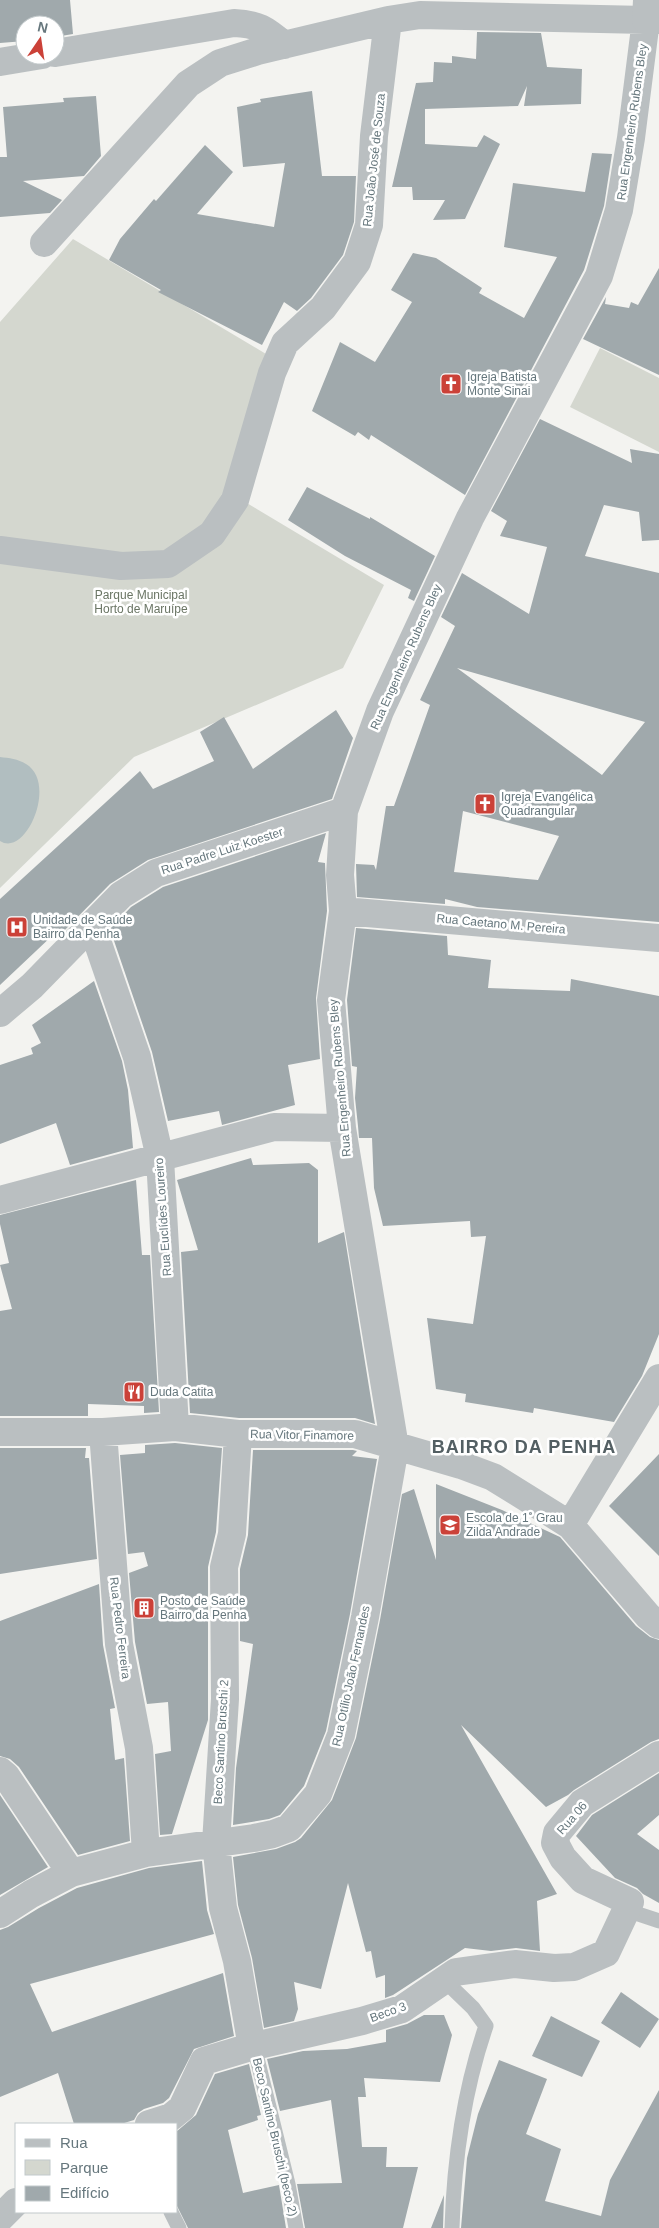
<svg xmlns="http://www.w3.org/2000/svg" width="659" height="2228" viewBox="0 0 659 2228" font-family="Arial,sans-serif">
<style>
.green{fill:#d4d7cf}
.water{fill:#b1bec0}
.building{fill:#a0a9ac;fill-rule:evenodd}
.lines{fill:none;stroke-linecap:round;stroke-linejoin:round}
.service{stroke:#babfc1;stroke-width:15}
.minor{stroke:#babfc1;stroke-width:28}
.tertiary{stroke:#babfc1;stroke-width:28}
.labels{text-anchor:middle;stroke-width:5;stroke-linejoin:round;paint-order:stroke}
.street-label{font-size:12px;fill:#66777d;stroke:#fff}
.poi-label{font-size:12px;fill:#66777d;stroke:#fff;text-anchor:start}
.park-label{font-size:12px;fill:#6a7564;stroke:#fff}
.district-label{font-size:18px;font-weight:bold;letter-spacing:1px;fill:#535f63;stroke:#fff}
</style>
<rect width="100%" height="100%" fill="#f3f3f0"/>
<path class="green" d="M73 239 271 357 230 493 384 585 343 668 134 757 0 888V322Z
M600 348 659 378V452L570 407Z"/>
<path class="water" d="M0 757C9 758 18 759 26 764 58 783 26 858 0 841Z"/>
<path class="building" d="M0 0H70L73 34 55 37V25H25V41L0 43Z
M477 32 541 33 547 67 582 69 581 104 524 106 527 86 518 106 425 109V144L477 147 484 135 500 144 465 219 433 220 445 200H413L412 187H392L416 83 433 82 434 62 452 63V56L476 59Z
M312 91 322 176H356L354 222 343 255 311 298 297 311 284 302 262 345 158 292 161 290 109 260 120 239 154 199 156 201 205 145 233 172 197 214 274 227 285 163 243 167 237 107 261 102 260 99Z
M96 96 101 156 84 176 23 181 62 200 50 213 0 217V157H7L3 107 64 102 63 98Z
M592 153 612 154 604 206 584 270 465 495 371 435 369 440 358 432 355 436 312 411 340 342 375 362 412 302 391 290 413 253 436 258 482 288 479 293 524 318 557 257 504 247 513 183 585 192Z
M659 268V375L583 339 606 297 605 304 629 308 631 302 638 305Z
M540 419 632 463 630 449 659 454V540L642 541 639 512 604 505 585 556 659 573V922L477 907 445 899V904L357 897 356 864 374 865 376 870 386 806H394L430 705 420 700 455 626 441 617 462 573 529 614 547 547 500 536 507 521 491 511ZM457 668 645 722 602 775ZM463 811 559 836 538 880 454 872Z
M307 487 370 519V517L435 556 414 601 408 598 411 590 345 556 288 520Z
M336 710 353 738 332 799 148 860 110 884 57 938 54 934 0 985V899L140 771 153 789 214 761 200 732 224 717 253 769Z
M326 833 318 862 325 863 327 911 316 998 320 1059 288 1065 295 1105 222 1125 219 1111 168 1121 152 1052 110 929 131 907 163 887Z
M356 928 447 936 448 955 491 960 488 988 570 991 571 979 659 996V1334L642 1376 614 1422 534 1408 533 1413 465 1402 466 1394 436 1389 427 1318 473 1324 486 1236 471 1237 470 1221 383 1226 374 1188 372 1138H359L358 1126 355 1098 357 1067 352 1066 347 1000Z
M94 981 122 1061 128 1090 133 1148 70 1165 56 1123 0 1144V1065L33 1054 31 1048 41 1043 32 1025Z
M251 1158 253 1165 309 1163 318 1170V1243L344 1232 375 1424 355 1418H239L190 1413 181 1252 198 1250 177 1180Z
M136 1180 142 1255H150L159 1412 144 1413V1406L88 1404V1416H0V1311L12 1309 0 1265 9 1263 0 1224V1215Z
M175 1443 222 1448 216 1532 208 1567V1720L172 1834 160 1835 155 1754 171 1751 168 1702 147 1704 135 1642 129 1573 148 1566 144 1552 128 1554 120 1455 145 1453V1445Z
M0 1448H86L85 1458H89L97 1559 0 1574Z
M253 1450H353L357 1451 352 1456 377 1459 350 1614 326 1731 304 1786 280 1815 269 1819 233 1825 236 1768 253 1644 240 1641V1569L248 1535Z
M659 1454V1556L609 1506Z
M436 1484 502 1510 560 1537 636 1626 650 1637 659 1640V1739L651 1742 574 1790 568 1795 546 1807 461 1725 557 1894 537 1901 540 1951 516 1948 491 1951 465 1948 393 1995 385 1998V1975L376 1978 371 1951 366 1952 348 1883 321 1989 294 1982 298 2009 294 2021 264 2028 252 1958 238 1905 233 1857 276 1849 295 1842 301 1838 332 1800 356 1738 380 1620 402 1494 414 1489 436 1560Z
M99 1584 103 1645 115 1708 110 1709 115 1760 124 1758 130 1841 78 1855 19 1767 10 1759 0 1756V1621Z
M659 1773V1815L637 1834 659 1850V1903L643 1894 637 1888 615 1878 576 1836 592 1815Z
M0 1795 48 1867 0 1895Z
M202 1861 207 1910 214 1934 30 1984 52 2032 223 1973 234 2036 194 2049 169 2098 163 2103 144 2109 138 2113 134 2120 121 2124H74L58 2073 0 2097V1930L8 1927 39 1908 77 1888 149 1868Z
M621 1992 659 2019 640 2048 601 2023Z
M424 2015H444L452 2035 440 2082 364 2078 366 2097H358L362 2147H387L386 2167H418L403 2228H305L297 2184 342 2183 331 2100 280 2111 267 2059 303 2051 347 2049 386 2042V2030L407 2024Z
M551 2016 600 2041 582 2077 532 2056Z
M499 2060 547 2079 526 2134 561 2149 545 2201 601 2216 610 2180 659 2090V2228H461L467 2158 478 2114Z
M249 2064 261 2115 257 2116 258 2120 228 2130 243 2193 279 2185 286 2228H188L176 2204V2132L196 2115 215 2074Z
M444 2195 443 2228H431Z"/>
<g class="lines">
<path class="service" d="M626 1910 659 1921
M444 1980 473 2008 486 2026C464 2090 454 2161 452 2228
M254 2046 288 2184 296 2228
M171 2212 179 2228"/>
<path class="minor" d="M55 53 234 23C258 24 265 29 284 45
M0 62 42 55
M44 243 188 84 220 63 258 51 388 20
M0 550 121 566 168 564 212 534 235 500 272 373 285 343 323 308 357 262 369 225 374 136 388 20 420 15 646 20 631 138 619 210 599 276 470 518 380 711 344 811 340 875 343 911 331 1000 342 1128 395 1447 365 1617 341 1735 318 1794 289 1828 273 1834 254 1838 146 1853 71 1873 31 1894 0 1914
M343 911 659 938
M92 926 137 1057 160 1158 175 1427
M0 1013 32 986 121 895 156 873 344 811
M0 1200 274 1127 342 1128
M0 1432H103L175 1427 238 1434H355L461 1465 493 1477 570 1525 648 1616 659 1625
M103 1432 119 1644 139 1748 146 1853
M238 1434 232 1534 224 1567 225 1699 216 1843 223 1908 237 1961 250 2036 254 2046
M570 1525 659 1378
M0 1771 6 1776 71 1873
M149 2124 171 2117 182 2108 204 2061 254 2046 362 2021 402 2009 456 1972 515 1964 554 1968 574 1967 606 1953 630 1902 583 1880 563 1858 555 1843 557 1833 582 1803 659 1755
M0 2218 16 2202"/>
<path class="tertiary" d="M647 0 646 20H659"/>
</g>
<defs>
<g id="church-square" transform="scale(1.125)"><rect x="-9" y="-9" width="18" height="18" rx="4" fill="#cb4138" stroke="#fff"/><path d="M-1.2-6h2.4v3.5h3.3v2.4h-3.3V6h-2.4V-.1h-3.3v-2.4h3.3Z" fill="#fff"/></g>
<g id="hospital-square" transform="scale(1.125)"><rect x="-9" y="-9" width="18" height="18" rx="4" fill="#cb4138" stroke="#fff"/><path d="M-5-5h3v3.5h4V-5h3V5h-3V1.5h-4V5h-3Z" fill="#fff"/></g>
<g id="restaurant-square" transform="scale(1.125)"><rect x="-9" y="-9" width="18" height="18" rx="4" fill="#cb4138" stroke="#fff"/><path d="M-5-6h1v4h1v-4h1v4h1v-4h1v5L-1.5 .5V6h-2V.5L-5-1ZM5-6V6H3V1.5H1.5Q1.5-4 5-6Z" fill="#fff"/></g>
<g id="school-square" transform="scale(1.125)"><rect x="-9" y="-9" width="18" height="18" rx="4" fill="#cb4138" stroke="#fff"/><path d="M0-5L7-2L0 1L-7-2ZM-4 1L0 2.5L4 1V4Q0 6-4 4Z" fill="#fff"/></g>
<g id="building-square" transform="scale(1.125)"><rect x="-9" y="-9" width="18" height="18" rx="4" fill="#cb4138" stroke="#fff"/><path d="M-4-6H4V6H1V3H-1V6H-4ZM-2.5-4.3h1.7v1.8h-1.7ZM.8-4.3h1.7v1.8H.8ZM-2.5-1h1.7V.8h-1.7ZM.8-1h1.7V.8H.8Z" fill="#fff"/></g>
</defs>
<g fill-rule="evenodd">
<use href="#church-square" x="451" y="384"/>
<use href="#church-square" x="485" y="804"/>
<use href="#hospital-square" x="17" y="927"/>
<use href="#restaurant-square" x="134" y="1392"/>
<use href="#school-square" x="450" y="1525"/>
<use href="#building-square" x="144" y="1608"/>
</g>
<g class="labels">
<g class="street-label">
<text transform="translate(632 122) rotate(-82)" y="4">Rua Engenheiro Rubens Bley</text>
<text transform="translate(374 160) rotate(-84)" y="4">Rua João José de Souza</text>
<text transform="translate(406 657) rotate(-66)" y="4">Rua Engenheiro Rubens Bley</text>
<text transform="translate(222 851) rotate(-18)" y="4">Rua Padre Luiz Koester</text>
<text transform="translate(501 924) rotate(5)" y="4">Rua Caetano M. Pereira</text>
<text transform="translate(340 1078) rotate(-95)" y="4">Rua Engenheiro Rubens Bley</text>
<text transform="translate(163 1217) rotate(-94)" y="4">Rua Euclídes Loureiro</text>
<text transform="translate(302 1435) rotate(1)" y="4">Rua Vitor Finamore</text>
<text transform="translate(120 1628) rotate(83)" y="4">Rua Pedro Ferreira</text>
<text transform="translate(351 1676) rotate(-78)" y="4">Rua Otílio João Fernandes</text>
<text transform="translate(221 1742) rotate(-87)" y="4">Beco Santino Bruschi 2</text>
<text transform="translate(572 1818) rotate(-49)" y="4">Rua 06</text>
<text transform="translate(388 2012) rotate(-20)" y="4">Beco 3</text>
<text transform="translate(275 2137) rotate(77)" y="4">Beco Santino Bruschi (beco 2)</text>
</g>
<g class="poi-label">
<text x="467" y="381">Igreja Batista<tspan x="467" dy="14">Monte Sinai</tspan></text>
<text x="501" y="801">Igreja Evangélica<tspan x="501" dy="14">Quadrangular</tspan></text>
<text x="33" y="924">Unidade de Saúde<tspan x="33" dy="14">Bairro da Penha</tspan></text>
<text x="150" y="1396">Duda Catita</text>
<text x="466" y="1522">Escola de 1˚ Grau<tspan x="466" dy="14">Zilda Andrade</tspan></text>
<text x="160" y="1605">Posto de Saúde<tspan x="160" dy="14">Bairro da Penha</tspan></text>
</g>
<g class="park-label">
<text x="141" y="599">Parque Municipal<tspan x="141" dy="14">Horto de Maruípe</tspan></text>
</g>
<g class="district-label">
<text x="524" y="1453">BAIRRO DA PENHA</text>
</g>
</g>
<rect x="15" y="2123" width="162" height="90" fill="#ffffff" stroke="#c2c9cb"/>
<rect x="25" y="2139" width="25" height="8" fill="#babfc1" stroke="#c2c9cb"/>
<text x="60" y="2148" font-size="15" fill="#66777d">Rua</text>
<rect x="25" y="2160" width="25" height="15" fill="#d4d7cf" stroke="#c2c9cb"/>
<text x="60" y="2173" font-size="15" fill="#66777d">Parque</text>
<rect x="25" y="2186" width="25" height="15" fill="#a0a9ac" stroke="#c2c9cb"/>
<text x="60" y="2198" font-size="15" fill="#66777d">Edifício</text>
<g transform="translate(40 40) rotate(13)"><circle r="24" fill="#ffffff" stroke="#c2c9cb"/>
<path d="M0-4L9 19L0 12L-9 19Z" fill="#cb4138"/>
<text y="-8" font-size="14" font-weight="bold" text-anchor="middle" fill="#66777d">N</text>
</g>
</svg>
